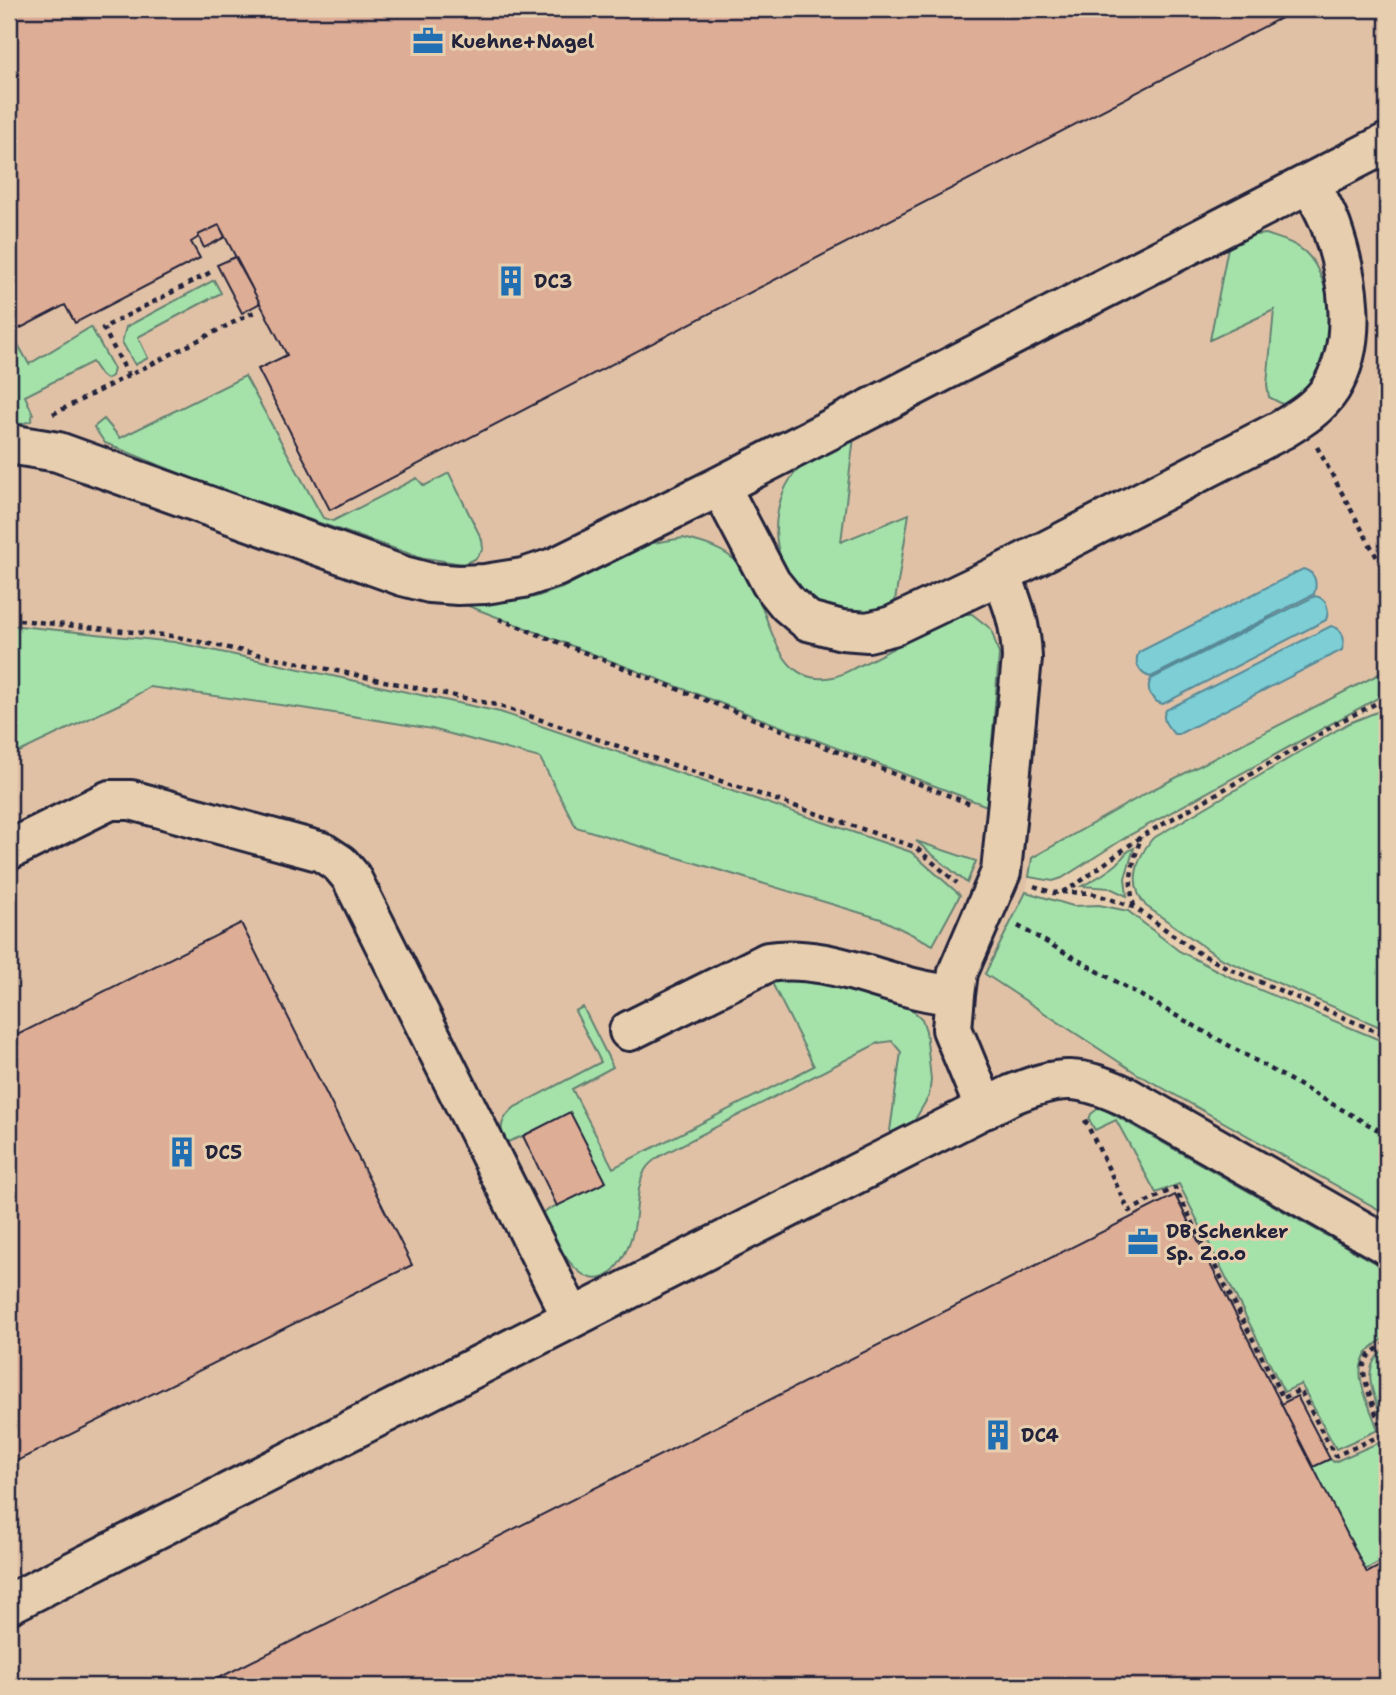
<svg xmlns="http://www.w3.org/2000/svg" width="1396" height="1695" viewBox="0 0 1396 1695" font-family="'Shantell Sans',sans-serif">
<style>
.built{fill:#e0c1a6}
.green{fill:#a5e2aa;stroke:#648272;stroke-width:2}
.water{fill:#7dced5;stroke:#598997;stroke-width:2}
.building{fill:#dead96;stroke:#22223b;stroke-width:2}
.lines{fill:none;stroke-linecap:round;stroke-linejoin:round}
.minor-casing{stroke:#22223b;stroke-width:44}
.path{stroke:#22223b;stroke-width:4.5;stroke-dasharray:5 5;stroke-linecap:butt}
.minor{stroke:#e7ceaf;stroke-width:38}
.labels{text-anchor:middle;stroke-width:6;stroke-linejoin:round;paint-order:stroke}
.poi-label{font-size:19px;font-weight:bold;fill:#22223b;stroke:#e7ceaf;text-anchor:start}
</style>
<rect width="100%" height="100%" fill="#e7ceaf"/>
<filter id="ink" filterUnits="userSpaceOnUse"><feTurbulence type="fractalNoise" baseFrequency=".0143" numOctaves="2"/><feDisplacementMap in="SourceGraphic" scale="14" xChannelSelector="R" yChannelSelector="G"/><feConvolveMatrix kernelMatrix="1 2 1 2 8 2 1 2 1" color-interpolation-filters="sRGB"/></filter>
<g filter="url(#ink)">
<path class="built" d="M9 9H1387V670L1152 790 1033 858 1026 892 986 974 1136 1073 1387 1214V1686H9Z"/>
<path class="green" d="M1266 234C1280 239 1294 242 1305 252 1333 278 1341 354 1315 383 1307 392 1295 399 1286 406L1269 397 1267 385 1274 310 1210 340 1229 242 1243 236Z
M214 280 221 293 138 337 148 358 135 365 122 342 126 327Z
M91 327 114 369 112 376 106 379 101 375 92 362 25 396 33 414 31 421 21 424 9 422V334L11 332 29 364Z
M245 376 323 518 333 521 417 478 424 486 449 473 482 540 483 549 475 559 463 564 419 557 206 484 105 443 94 427 104 419 120 438Z
M854 437 841 542 909 514 894 607C886 609 877 613 868 614 861 615 853 613 847 612 804 605 777 572 776 530 776 510 782 489 794 474 809 457 834 448 854 437Z
M683 538C704 543 725 549 740 565 772 599 768 690 833 677 843 675 853 668 863 664 896 648 928 627 963 614H972L991 629 999 654 987 806 466 605 488 604 535 597 562 588 647 544Z
M9 625 174 642 500 712 911 852 960 895 933 945 881 919 576 827 540 758 432 729 309 709 150 687 124 702 9 757Z
M1387 670V693L1128 836 1062 878 1053 881 1029 877 1032 858 1152 790Z
M1387 708V1030L1220 958 1146 906C1128 885 1136 859 1152 839L1349 723Z
M916 841 976 861 967 883Z
M1134 848 1125 878 1127 896 1110 888 1082 886C1094 880 1106 873 1117 864 1123 858 1125 851 1134 848Z
M1026 892 1073 906 1099 905 1128 911 1179 951 1234 979 1387 1043V1214L1136 1073 985 974Z
M811 975 909 1007 922 1019 926 1031 931 1080 929 1096 913 1123 895 1136 890 1131 901 1052 892 1041 878 1043 660 1156C654 1160 648 1164 645 1170 636 1188 638 1209 634 1228 625 1263 601 1303 568 1260 557 1246 549 1229 541 1213L605 1182 569 1113 523 1136 505 1143C498 1127 502 1118 515 1107L601 1062 575 1011 583 1007 613 1067 572 1089 613 1168 814 1066 769 977Z
M1100 1107 1387 1270V1337C1342 1361 1365 1391 1378 1430L1336 1449 1301 1384 1284 1392 1179 1184 1156 1193 1116 1120 1095 1130 1089 1120 1091 1114Z
M1387 1348V1431C1377 1401 1355 1368 1387 1348Z
M1380 1442 1387 1463V1558L1365 1570 1313 1467 1330 1459 1334 1462Z"/>
<path class="water" d="M1303 569C1315 572 1318 582 1314 594L1151 677C1140 675 1133 662 1139 652Z
M1315 596C1327 598 1330 609 1326 620L1163 704C1152 702 1145 689 1151 679Z
M1331 626C1343 628 1346 639 1342 650L1179 734H1174C1168 727 1160 719 1166 710Z"/>
<path class="building" d="M9 9H1298L330 510 258 369 287 355 219 225 198 235 199 237 191 242 200 258 75 323 65 305 9 334Z
M219 225 225 237 204 248 198 235Z
M235 257 260 303 242 313 217 265Z
M241 923 412 1265 9 1465V1039Z
M570 1112 606 1182 557 1206 523 1136Z
M1175 1195 1367 1573 1387 1562V1686H203Z
M1297 1396 1330 1459 1313 1467 1281 1404Z"/>
<g class="lines">
<g class="minor-casing">
<path id="minor" d="M9 444 58 452 403 576 430 583 458 585 485 584 523 578 556 567 720 486 1387 143
M720 486 771 583 788 604 808 621 842 630 868 632 892 626 1001 574 1283 429C1301 418 1319 407 1331 388 1360 341 1348 275 1331 226 1326 212 1317 197 1310 183
M9 850 110 800H131L322 852 340 864 351 877 572 1318
M629 1031 768 962C832 952 892 991 955 995
M985 1109 952 1029 955 995 958 972 1001 872 1022 658C1021 625 1013 604 1001 574
M9 1604 1013 1094C1060 1075 1079 1075 1125 1096L1387 1245"/>
</g>
<path class="path" d="M129 376 103 328 213 271
M53 414 258 310
M1317 447 1387 576
M9 619 172 636 497 705 915 847 957 883
M499 619 973 805
M1034 886 1053 893 1062 892 1077 884 1142 836 1311 740 1339 722 1387 698
M1062 892 1091 893 1134 907 1197 952 1232 970 1387 1036
M1134 906C1127 880 1133 863 1141 837
M1018 926 1387 1135
M1085 1120 1129 1211 1175 1188 1283 1398 1300 1390 1335 1456 1384 1434
M1387 1343C1378 1348 1367 1354 1364 1365 1361 1379 1382 1428 1387 1445"/>
<use href="#minor" class="minor"/>
</g>
</g>
<defs>
<g id="office-bare" transform="scale(2.415)"><path d="M-6-3h4V-5.5h4V-3h4V5H-6ZM-1-4.5V-3h2v-1.5ZM-6 0V1H6V0Z" fill="#1f6fb2" stroke="#e7ceaf" stroke-width="2.5" paint-order="stroke"/></g>
<g id="building-bare" transform="scale(2.415)"><path d="M-4-6H4V6H1V3H-1V6H-4ZM-2.5-4.3h1.7v1.8h-1.7ZM.8-4.3h1.7v1.8H.8ZM-2.5-1h1.7V.8h-1.7ZM.8-1h1.7V.8H.8Z" fill="#1f6fb2" stroke="#e7ceaf" stroke-width="2.5" paint-order="stroke"/></g>
</defs>
<g fill-rule="evenodd">
<use href="#office-bare" x="428" y="41"/>
<use href="#building-bare" x="511" y="281"/>
<use href="#building-bare" x="182" y="1152"/>
<use href="#office-bare" x="1143" y="1242"/>
<use href="#building-bare" x="998" y="1435"/>
</g>
<g class="labels">
<g class="poi-label">
<text x="451" y="48">Kuehne+Nagel</text>
<text x="534" y="288">DC3</text>
<text x="205" y="1159">DC5</text>
<text x="1166" y="1238">DB Schenker<tspan x="1166" dy="22">Sp. Z.o.o</tspan></text>
<text x="1021" y="1442">DC4</text>
</g>
</g>
<rect width="1396" height="1695" fill="none" stroke="#e7ceaf" stroke-width="35"/>
<rect x="18" y="18" width="1361" height="1660" fill="none" stroke="#22223b" stroke-width="2.5" filter="url(#ink)"/>
</svg>
